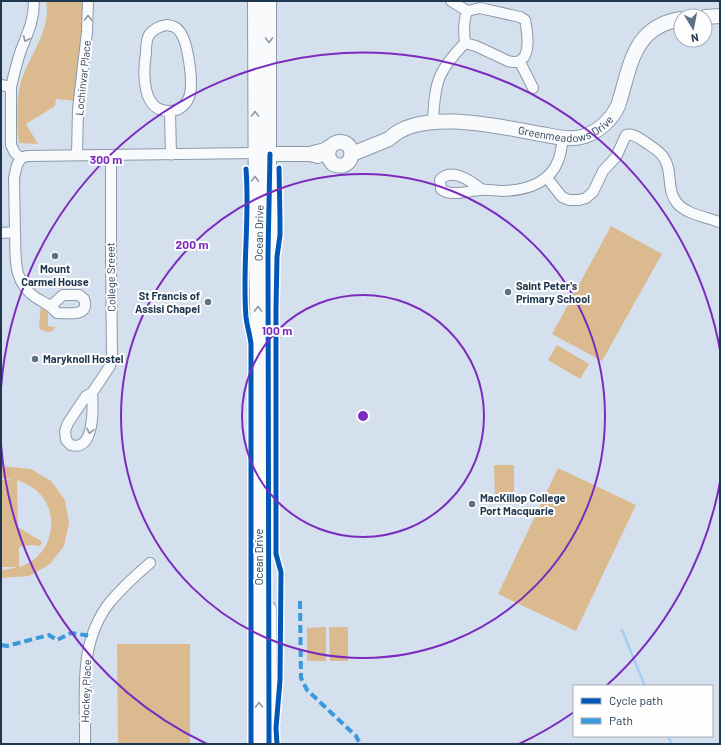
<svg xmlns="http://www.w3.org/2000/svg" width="721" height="745" viewBox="0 0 721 745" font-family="Barlow,sans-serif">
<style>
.green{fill:#dcba8f;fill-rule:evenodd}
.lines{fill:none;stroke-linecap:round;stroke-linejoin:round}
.stream{stroke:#a6cef4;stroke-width:2.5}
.street-casing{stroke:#8a9aaa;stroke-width:12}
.secondary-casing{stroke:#8a9aaa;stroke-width:16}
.street{stroke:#f9fafc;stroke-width:10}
.secondary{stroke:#f9fafc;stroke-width:14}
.quiet{stroke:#3a98dc;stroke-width:4;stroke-dasharray:8 4;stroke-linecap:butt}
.cycleway-casing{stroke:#fefefe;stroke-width:8}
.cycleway{stroke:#0057b8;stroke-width:5}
.oneway{stroke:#8c98a5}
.ring{fill:none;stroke:#7b2cbf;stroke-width:2}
.poi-dot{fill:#5e7286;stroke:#fefefe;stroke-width:1.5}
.labels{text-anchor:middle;stroke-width:4;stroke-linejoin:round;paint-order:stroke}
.street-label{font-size:11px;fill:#1f374e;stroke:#fefefe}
.poi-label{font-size:11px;font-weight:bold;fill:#1f374e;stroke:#fefefe;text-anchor:start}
.centre{fill:#7b2cbf;stroke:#fefefe;stroke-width:2}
.ring-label{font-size:12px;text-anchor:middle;font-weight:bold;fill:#7b2cbf;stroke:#fefefe;stroke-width:4;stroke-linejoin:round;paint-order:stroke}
</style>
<rect width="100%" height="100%" fill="#d4e0ee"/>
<path class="green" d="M46 1H88L76 101 56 99 55 106 26 124 38 144 19 143C17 126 16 101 20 85 27 57 52 32 46 1Z
M611 226 662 254 602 361 552 334Z
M41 304 56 313H48V326L55 327 54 330C49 333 46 332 40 329L39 326Z
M557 345 589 364 580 379 548 360Z
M494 465H514V501H495Z
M1 466 31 469 51 481 65 500 69 523 64 546 50 564 29 576 1 578V570L10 569 17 567H1V480H12L1 478ZM17 480C21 481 24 483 28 485 63 503 57 556 19 567V547L31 545 40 546 42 543 40 540 34 537 18 527Z
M558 468 636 505 576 631 498 594Z
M326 627V661H307V628Z
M329 627H348V661H330Z
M117 644H190V744H118Z"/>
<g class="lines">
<path class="stream" d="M622 630 645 686
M668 736 672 744"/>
<g class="street-casing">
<path id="street" d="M451 1 467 11
M167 25C173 26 177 27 180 32 188 42 193 81 190 94 188 103 180 111 171 111 141 113 143 72 146 53 146 47 146 40 149 35 154 28 160 26 167 25Z
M520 62 533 88
M1 85 11 87V145L15 153 21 158
M11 87C14 74 17 62 21 50 28 32 34 21 34 1
M170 112 171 155
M433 121C435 82 437 72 465 43 464 32 463 22 467 11L480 8 520 17 525 20C528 35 533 68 508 61L476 46 465 43
M77 155 78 109 87 32 88 1
M547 178 562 197 569 200H579L586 198 593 192 603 171 616 157 626 135C633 133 639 138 645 142 652 147 660 151 664 158 673 171 666 190 677 203 686 214 706 217 719 222
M481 189C471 181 451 167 440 180L441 189C450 197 468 191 480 190 488 189 496 191 504 191 526 190 549 184 558 161 561 154 562 145 563 137
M15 232C16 257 12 281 35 297 45 304 49 303 57 313 69 313 90 317 84 299L79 295H63L51 306
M1 233 15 232 14 178 17 165 21 158 27 156 255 153
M92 393C93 407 95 452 71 445L66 440 65 431 68 423 86 396 92 393 110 366 112 359 111 256V155
M85 744C86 694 77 644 110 602 122 588 136 575 150 563"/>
</g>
<g class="secondary-casing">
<g id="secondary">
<path d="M255 1 256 260 259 391V744"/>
<path d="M705 17 720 16"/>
<path d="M262 154H310L318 156"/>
<path d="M310 154C316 152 324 151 329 148 333 145 334 142 340 142 358 142 354 173 333 164L328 157 329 147"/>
<path id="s1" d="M352 154 389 139C420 107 502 127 540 134 554 136 571 141 585 136 601 130 611 120 618 106 631 66 632 27 681 19"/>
<path d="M269 375C268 250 270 126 269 1"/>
<path d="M269 609V744"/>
</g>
</g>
<use href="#street" class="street"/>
<use href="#secondary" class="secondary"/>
<path class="quiet" d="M300 601 301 678 307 690 356 736 360 744
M1 645 7 646 49 635 57 640 71 633 91 636"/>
<g class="cycleway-casing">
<path id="cycleway" d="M246 169C250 218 242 268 246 317 247 326 250 335 251 344V744
M269 744 268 255 270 154
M277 744 276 728 280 680 281 572 276 554V308L277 257 280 235V219L279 168"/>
</g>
<use href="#cycleway" class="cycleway"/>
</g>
<defs><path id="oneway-chevron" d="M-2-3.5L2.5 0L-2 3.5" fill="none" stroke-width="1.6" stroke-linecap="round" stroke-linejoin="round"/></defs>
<g class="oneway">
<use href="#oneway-chevron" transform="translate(88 18) rotate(-89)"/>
<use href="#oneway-chevron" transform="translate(26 39) rotate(115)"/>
<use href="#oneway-chevron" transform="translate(269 40) rotate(90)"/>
<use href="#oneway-chevron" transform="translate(255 114) rotate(-90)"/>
<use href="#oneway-chevron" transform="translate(255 179) rotate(-90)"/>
<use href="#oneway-chevron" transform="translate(258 309) rotate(-91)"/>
<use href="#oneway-chevron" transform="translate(90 431) rotate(101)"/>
<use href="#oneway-chevron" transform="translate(259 705) rotate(-90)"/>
</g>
<g class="ring">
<circle cx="363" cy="416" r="121"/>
<circle cx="363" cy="416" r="242"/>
<path d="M720 482A363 363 0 0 1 606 686M574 712A363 363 0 0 1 519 744M207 744A363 363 0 0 1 1 444M1 388A363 363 0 0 1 720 350"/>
</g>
<g class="poi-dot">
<circle cx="55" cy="256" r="4"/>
<circle cx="508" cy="292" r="4"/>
<circle cx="208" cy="302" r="4"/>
<circle cx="35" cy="359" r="4"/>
<circle cx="472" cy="504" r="4"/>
</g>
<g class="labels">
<g class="street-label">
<text transform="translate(83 78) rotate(-84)" y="4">Lochinvar Place</text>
<text dy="4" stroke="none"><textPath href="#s1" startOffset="224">Greenmeadows Drive</textPath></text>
<text transform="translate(259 233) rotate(-89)" y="4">Ocean Drive</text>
<text transform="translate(111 277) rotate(-91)" y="4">College Sreeet</text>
<text transform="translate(259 557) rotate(-90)" y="4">Ocean Drive</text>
<text transform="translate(86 691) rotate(-88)" y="4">Hockey Place</text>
</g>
<g class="poi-label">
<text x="55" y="273" text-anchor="middle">Mount<tspan x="55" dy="13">Carmel House</tspan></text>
<text x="516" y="290">Saint Peter's<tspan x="516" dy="13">Primary School</tspan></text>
<text x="200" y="300" text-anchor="end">St Francis of<tspan x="200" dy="13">Assisi Chapel</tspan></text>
<text x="43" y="363">Maryknoll Hostel</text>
<text x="480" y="502">MacKillop College<tspan x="480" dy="13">Port Macquarie</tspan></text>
</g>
</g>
<circle cx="363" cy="416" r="6" class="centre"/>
<g class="ring-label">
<text x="106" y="164">300 m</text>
<text x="192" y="249">200 m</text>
<text x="277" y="335">100 m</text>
</g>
<rect width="721" height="745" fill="none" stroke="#1f374e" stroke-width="4"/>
<rect x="573" y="685" width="140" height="52" fill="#fefefe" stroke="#a5aeb8"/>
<rect x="581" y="698" width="20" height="6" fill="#0057b8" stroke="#a5aeb8"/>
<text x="609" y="705" font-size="12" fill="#1f374e">Cycle path</text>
<rect x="581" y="718" width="20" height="6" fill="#3a98dc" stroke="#a5aeb8"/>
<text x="609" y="725" font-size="12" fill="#1f374e">Path</text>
<g transform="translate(693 28) rotate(170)"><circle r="19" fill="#fefefe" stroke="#a5aeb8"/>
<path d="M0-3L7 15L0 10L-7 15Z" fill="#5e7286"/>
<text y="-6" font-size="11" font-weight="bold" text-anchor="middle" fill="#1f374e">N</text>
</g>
</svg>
